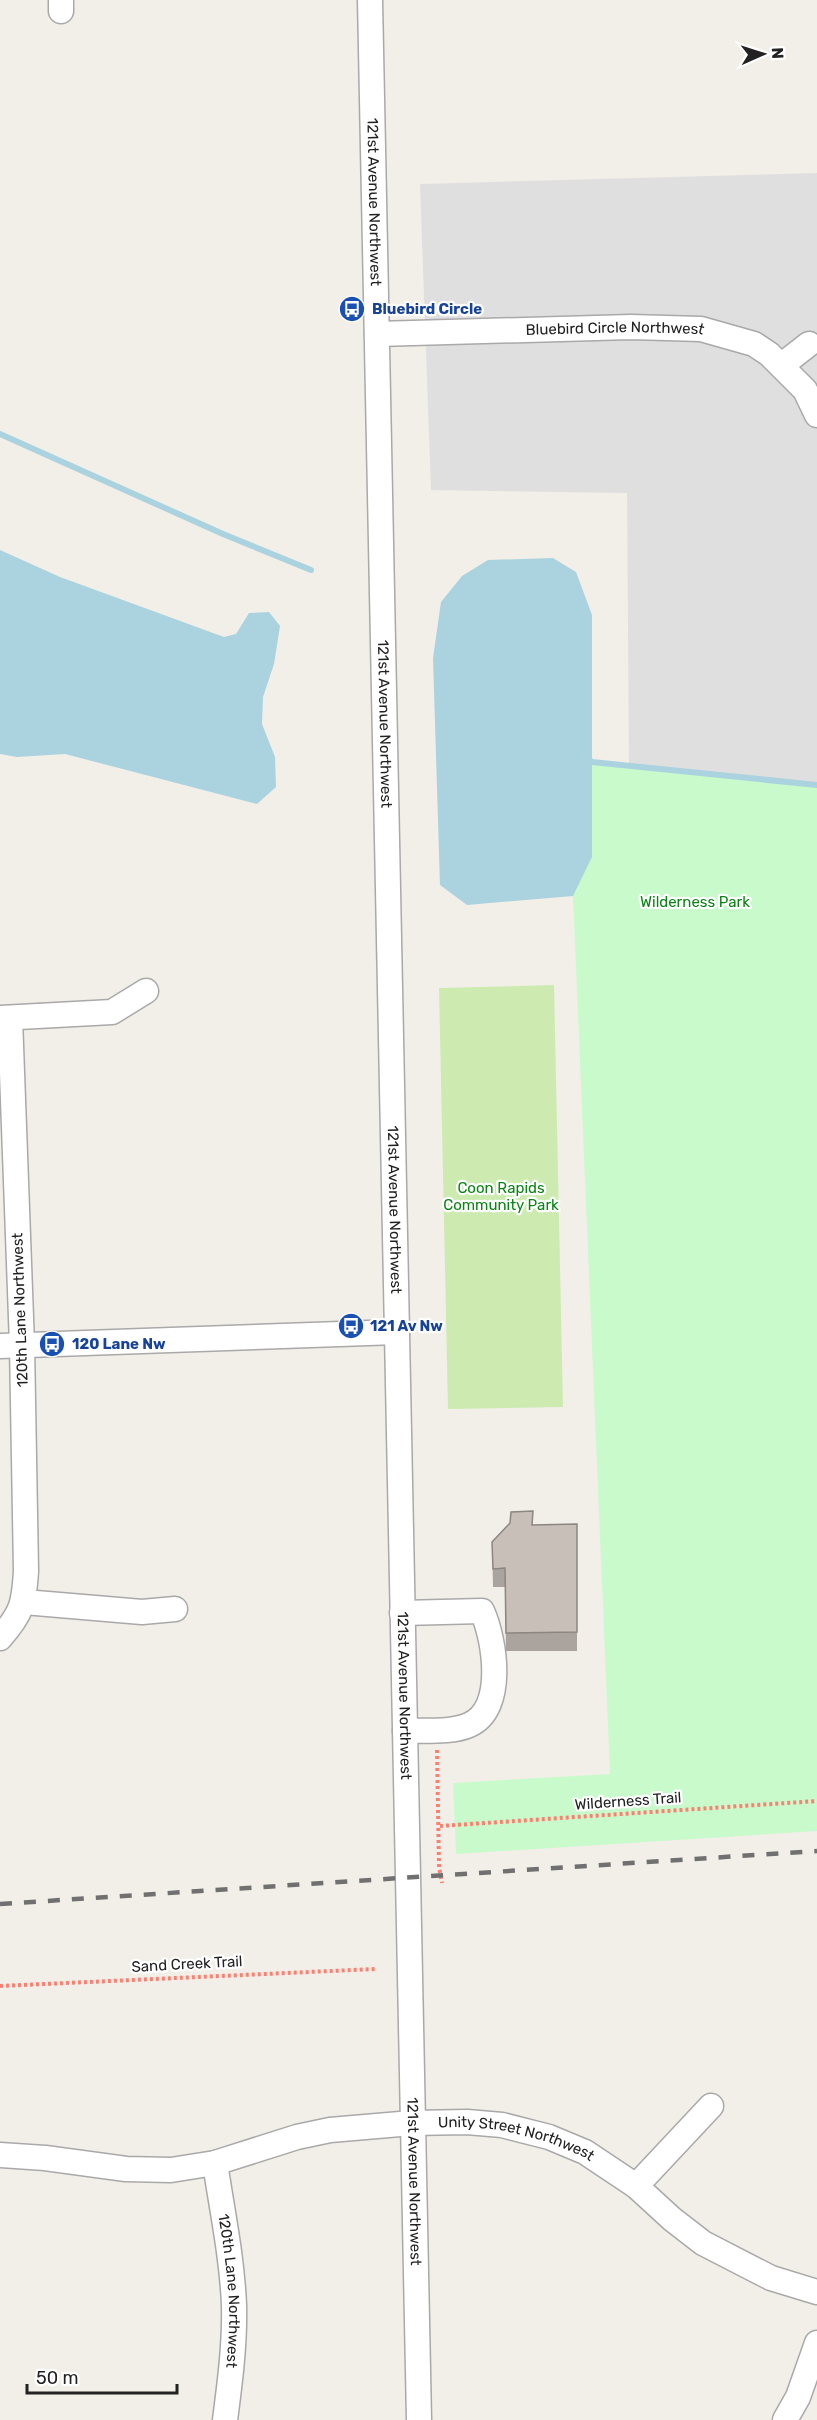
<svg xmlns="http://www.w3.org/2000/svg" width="817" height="2420" viewBox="0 0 817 2420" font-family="Rubik,sans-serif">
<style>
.residential{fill:#e0dfdf}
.grass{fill:#cdebb0}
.park{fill:#c8facc}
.water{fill:#aad3df}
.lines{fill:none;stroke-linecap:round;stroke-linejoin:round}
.stream{stroke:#aad3df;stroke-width:6}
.minor-casing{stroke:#a9a9a9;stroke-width:27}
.path{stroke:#fa8072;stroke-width:4;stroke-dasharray:3 3;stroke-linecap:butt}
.minor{stroke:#fff;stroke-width:24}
.rail{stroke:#707070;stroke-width:4.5;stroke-dasharray:12 12;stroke-linecap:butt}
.wall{fill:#aba49e}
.building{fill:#c7bfb8;stroke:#8b8681;stroke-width:1.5}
.labels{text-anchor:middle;stroke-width:4.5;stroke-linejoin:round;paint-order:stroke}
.street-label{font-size:15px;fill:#222;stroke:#fff}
.transit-label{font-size:15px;font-weight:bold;fill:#164399;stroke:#fff;text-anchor:start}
.park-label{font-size:15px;fill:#0c8416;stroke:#fff}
</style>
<rect width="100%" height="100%" fill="#f2efe9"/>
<path class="residential" d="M817 173V785L629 765 627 493 431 490 420 184Z"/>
<path class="grass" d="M554 985 563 1407 448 1409 439 988Z"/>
<path class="park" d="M592 762 817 785V1831L456 1854 453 1783 610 1774 573 896Z"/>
<path class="water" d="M0 550 60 577 224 637 236 634 249 613 269 612 280 626 274 664 263 697 262 724 275 757 276 787 257 804 65 754 17 757 0 754Z
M553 558 576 572 592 615V857L573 896 467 905 440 885 433 658 441 602 462 576 488 560Z"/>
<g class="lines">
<path class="stream" d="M0 434 223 534 311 570
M587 757 592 762 817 785"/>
<g class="minor-casing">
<g id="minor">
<path d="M61 0V11"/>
<path id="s1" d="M370 0 419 2420"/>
<path id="s2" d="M377 334 631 327 701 329 754 344 769 354 805 390 817 415"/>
<path d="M782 365 809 344"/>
<path d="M0 1018 112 1012 146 991"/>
<path d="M0 1346 397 1332"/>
<path d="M24 1602 142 1612 175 1609"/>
<path d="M402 1613 482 1611C495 1640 506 1709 469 1725 451 1733 424 1730 405 1731"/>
<path d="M0 1638C22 1613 24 1604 26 1571L22 1345 10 1018"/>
<path id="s3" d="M0 2155 45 2158 126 2169 171 2170 215 2163 297 2137 330 2130 412 2123 467 2122 502 2125 549 2137 585 2152 636 2186 672 2219 703 2243 771 2278 817 2292"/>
<path id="s4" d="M215 2163C222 2210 232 2257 234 2305 235 2343 230 2382 225 2420"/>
<path d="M636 2186 711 2106"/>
<path d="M785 2420 798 2397 817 2343"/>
</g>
</g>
<path class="path" d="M437 1750 439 1867 442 1883
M440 1826 817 1801
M0 1986 375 1969"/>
<use href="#minor" class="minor"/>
<path class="rail" d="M0 1904 817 1851"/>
</g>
<path class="wall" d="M510 1523 533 1525 577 1524V1651H506L505 1587H493L492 1542Z"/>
<path class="building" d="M533 1511 532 1525 577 1524V1632L506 1633 505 1568 493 1569 492 1542 510 1523 511 1512Z"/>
<defs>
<g id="bus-disc" transform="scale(1.35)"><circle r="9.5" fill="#1a4fb4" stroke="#fff"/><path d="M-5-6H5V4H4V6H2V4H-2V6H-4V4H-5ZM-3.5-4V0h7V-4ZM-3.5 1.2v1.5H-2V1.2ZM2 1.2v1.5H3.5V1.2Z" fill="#fff"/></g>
</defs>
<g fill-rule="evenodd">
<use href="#bus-disc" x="352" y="309"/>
<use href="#bus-disc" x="351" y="1326"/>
<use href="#bus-disc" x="52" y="1344"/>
</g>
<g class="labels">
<g class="street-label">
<text dy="5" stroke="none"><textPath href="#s1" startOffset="202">121st Avenue Northwest</textPath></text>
<text dy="5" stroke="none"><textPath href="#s2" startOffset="238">Bluebird Circle Northwest</textPath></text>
<text dy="5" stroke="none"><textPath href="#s1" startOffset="724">121st Avenue Northwest</textPath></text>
<text dy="5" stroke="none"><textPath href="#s1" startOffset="1210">121st Avenue Northwest</textPath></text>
<text transform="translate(20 1310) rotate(-92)" y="5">120th Lane Northwest</text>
<text dy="5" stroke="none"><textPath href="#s1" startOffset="1696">121st Avenue Northwest</textPath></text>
<text transform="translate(628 1801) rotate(-4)" y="5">Wilderness Trail</text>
<text transform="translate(187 1964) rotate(-3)" y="5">Sand Creek Trail</text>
<text dy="5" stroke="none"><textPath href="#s3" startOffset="525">Unity Street Northwest</textPath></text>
<text dy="5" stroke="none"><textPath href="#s1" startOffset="2182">121st Avenue Northwest</textPath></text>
<text dy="5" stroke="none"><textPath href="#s4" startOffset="129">120th Lane Northwest</textPath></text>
</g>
<g class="transit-label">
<text x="372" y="314">Bluebird Circle</text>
<text x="370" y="1331">121 Av Nw</text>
<text x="72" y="1349">120 Lane Nw</text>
</g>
<g class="park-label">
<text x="695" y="907">Wilderness Park</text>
<text x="501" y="1193">Coon Rapids<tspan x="501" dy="17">Community Park</tspan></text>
</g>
</g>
<g transform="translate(763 54) rotate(87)" stroke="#ffffff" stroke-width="4.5" paint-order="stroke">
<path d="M0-4.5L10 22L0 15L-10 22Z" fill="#222222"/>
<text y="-9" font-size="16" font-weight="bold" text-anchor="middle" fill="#222222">N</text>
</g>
<path d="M27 2384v9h150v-9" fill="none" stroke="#222222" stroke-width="3"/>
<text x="36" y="2384" font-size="18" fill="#222222" stroke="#ffffff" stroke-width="4.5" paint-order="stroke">50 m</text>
</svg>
